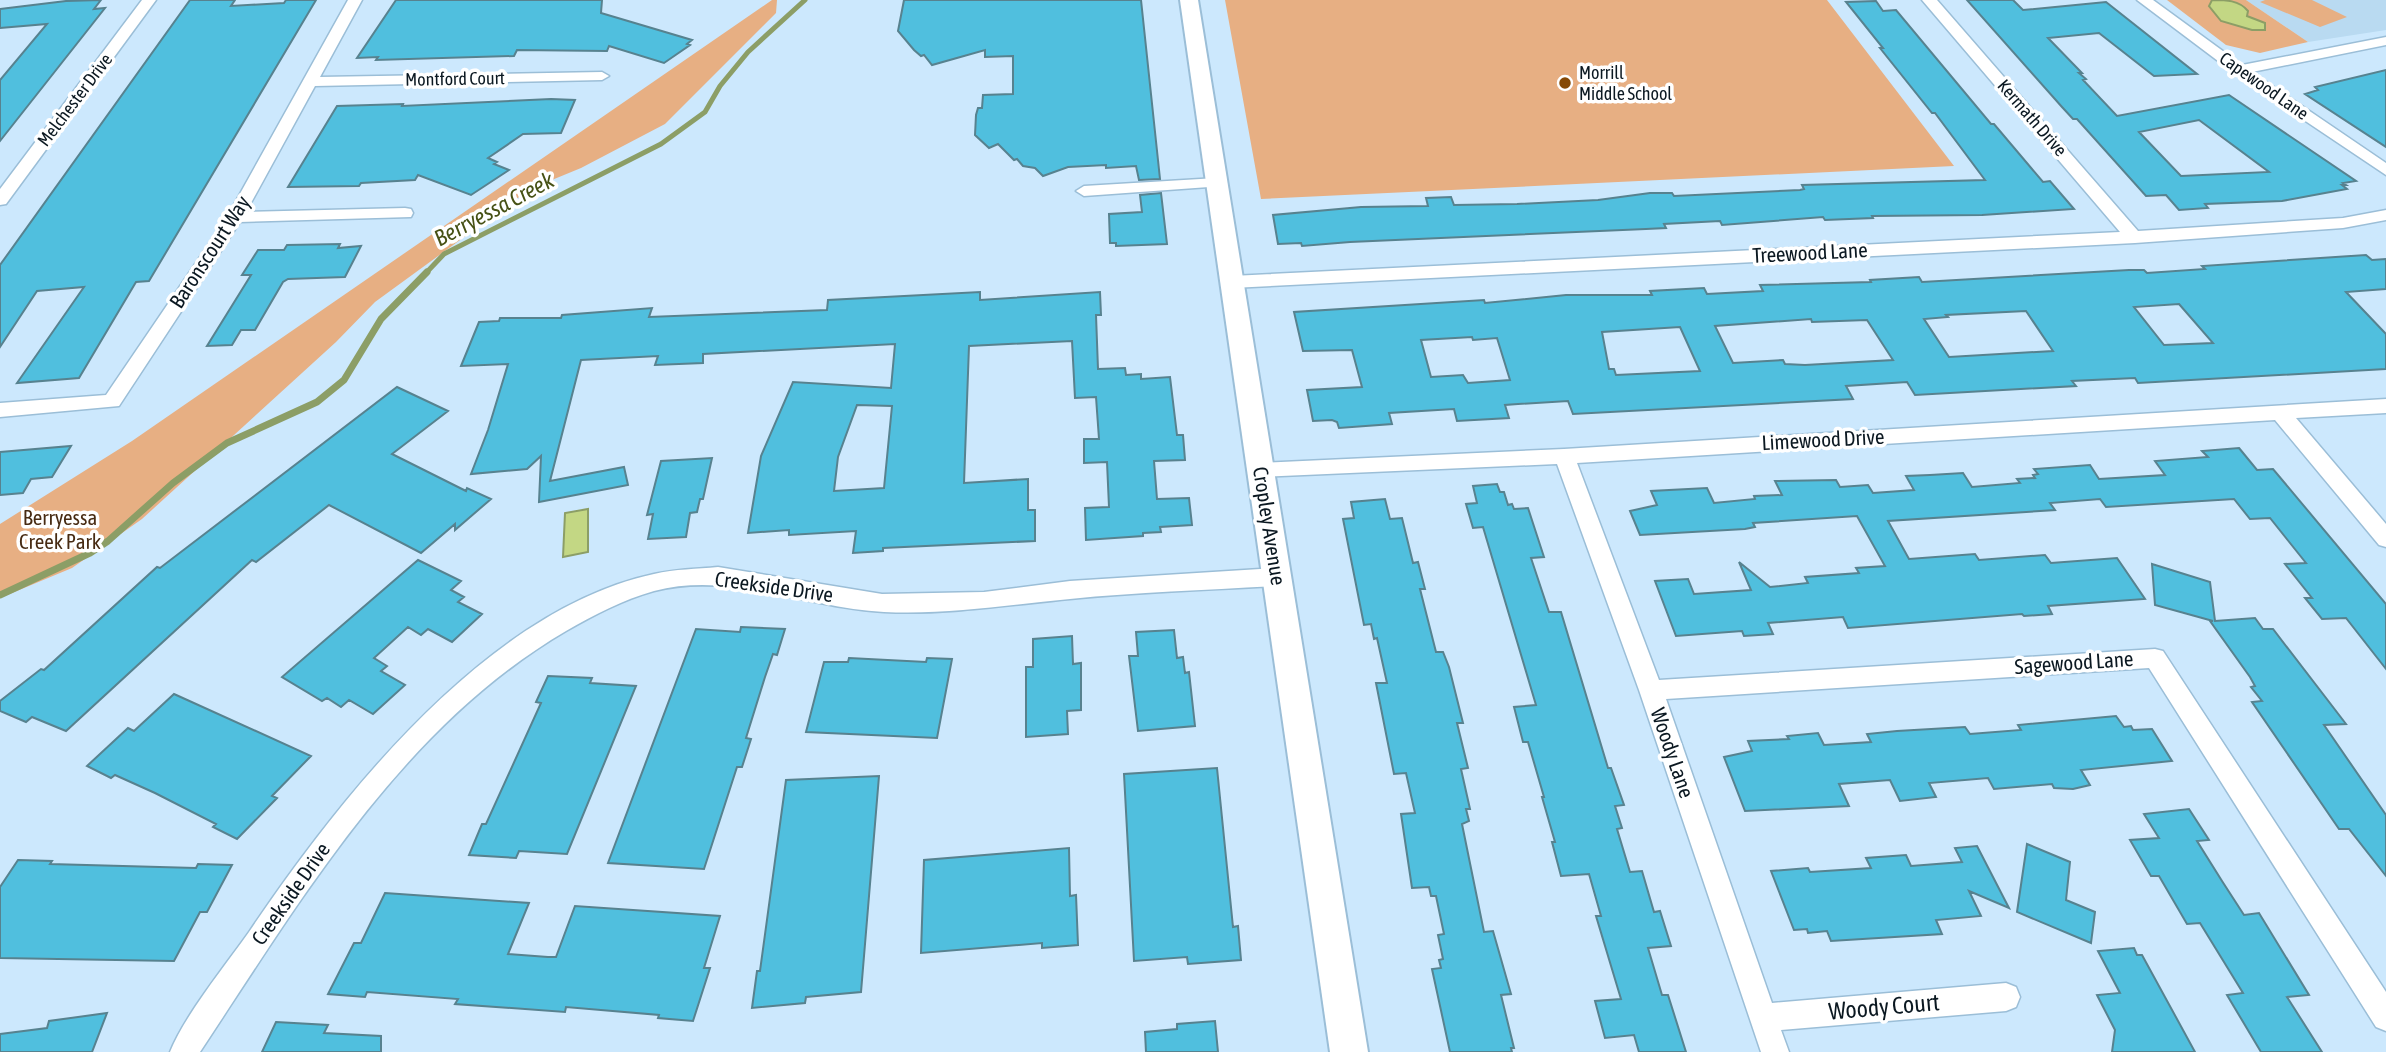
<svg xmlns="http://www.w3.org/2000/svg" width="2386" height="1052" viewBox="0 0 2386 1052" font-family="'Asap Condensed',sans-serif">
<style>
.built{fill:#b9daf1}
.green{fill:#e7af83}
.water{fill:#c3d784;stroke:#8c9e66;stroke-width:2}
.lines{fill:none;stroke-linecap:round;stroke-linejoin:round}
.stream-far1{stroke:#8c9e66;stroke-width:5}
.stream{stroke:#8c9e66;stroke-width:7}
.building{fill:#50bfde;stroke:#57828f;stroke-width:2;fill-rule:evenodd}
.street-casing{stroke:#9bbed7;stroke-width:3}
.secondary-casing{stroke:#9bbed7;stroke-width:4}
.street{fill:#fff;fill-rule:evenodd}
.secondary{fill:#fff;fill-rule:evenodd}
.poi-dot{fill:#854804;stroke:#fff;stroke-width:2.5}
.labels{text-anchor:middle;stroke-width:7;stroke-linejoin:round;paint-order:stroke}
.far-poi-label{font-size:18px;fill:#0b1821;stroke:#fff;text-anchor:start}
.far-street-label{font-size:18px;fill:#0b1821;stroke:#fff}
.street-label{font-size:21px;fill:#0b1821;stroke:#fff}
.park-label{font-size:21px;fill:#472b13;stroke:#fff}
.water-label{font-size:23px;font-style:italic;fill:#465115;stroke:#fff}
.near-street-label{font-size:24px;fill:#0b1821;stroke:#fff}
</style>
<rect width="100%" height="100%" fill="#cce8fd"/>
<path class="built" d="M2246 0H2386V30L2308 42Z"/>
<path class="green" d="M772 0H777L776 13 665 124 581 168 530 189 375 302 336 342 142 519 72 568 0 598V524L132 441Z
M1225 0H1827L1954 166 1261 199Z
M2167 0H2246L2308 42 2260 53 2226 45Z
M2265 0H2312L2347 17 2320 27 2260 2Z"/>
<path class="water" d="M2212 0C2226 0 2239 0 2248 11L2247 16 2265 23V30H2252L2221 21 2209 6Z
M588 509V552L563 557 565 513Z"/>
<g class="lines">
<path class="stream-far1" d="M425 274 444 254 661 144 705 112 720 86 748 52 805 0"/>
<path class="stream" d="M0 595 90 553 108 541 173 483 227 443 317 402 344 380 381 319 427 272"/>
</g>
<path class="building" d="M101 0 94 9 105 8 0 141V80L47 24 0 28V9L66 1Z
M190 0H235L231 6 284 3 286 0H316L149 281 136 282 79 378 17 383 84 287 37 291 0 347V265Z
M396 0H602L601 13 692 40 687 44 690 45 664 63 609 46 607 51 517 50 514 56 376 60 378 57 357 58Z
M904 0H1141L1160 179 1139 180 1136 166 1106 168V165L1068 167 1043 176 1035 168 1023 166 1017 159 1014 160 998 144 989 148 975 135 976 115 978 108H982L983 95 1013 94V56L985 57V50L932 65 924 55 921 56 914 50 898 31Z
M1967 0H2013L2023 10 2106 2 2197 74 2154 76 2099 33 2048 38 2082 73H2079L2086 79 2083 80 2117 116 2229 95 2356 181 2343 183 2346 185H2342L2347 189 2325 193 2282 201 2205 204 2208 208 2179 210 2166 195 2146 196 2077 119H2073L2062 107ZM2199 120 2269 172 2181 176 2139 132Z
M1876 1 1883 11 1896 10 1991 124H1994L2043 182 2050 181 2074 209 1982 215 1872 216 1873 218 1825 220 1823 217 1722 225 1720 221 1664 224 1666 228 1646 229 1350 242 1302 246 1301 243 1278 244 1273 215 1361 207 1428 206 1426 198 1451 197 1454 205 1517 204 1598 200 1650 193H1672L1674 196 1800 190 1804 189 1802 185 1985 180 1935 113H1932L1880 48H1883L1846 2Z
M2386 70V147L2305 94 2318 90 2315 87Z
M551 99 575 100 561 133 523 134 488 158 497 162 494 164 509 170 471 195 418 175 415 180 361 183 359 186 288 187 337 106 403 104 402 106Z
M1161 193 1167 244 1116 246V243H1110L1109 214 1142 212 1140 195Z
M340 244 338 248 361 246 345 277 288 279 283 282 255 330H241L232 345 207 346 251 275H242L258 250H284L287 245Z
M2366 255 2372 260 2386 259V289L2346 292 2386 334V369L2138 383 2135 378 2072 381 2076 386 1915 395 1907 382 1846 386 1853 399 1573 414 1568 401 1518 404 1505 405 1509 418 1457 421 1454 409 1389 413 1392 424 1339 428 1337 422 1332 420 1313 421 1307 390 1362 387 1352 350 1303 351 1294 312 1484 300 1485 303 1566 295H1652L1650 291 1704 288 1707 294 1763 291 1760 285 1871 282 1870 280 1919 277 1922 282 2129 270H2144L2147 273 2205 269 2202 266ZM2179 304 2213 343 2164 345 2134 307ZM2026 311 2053 351 1949 357 1924 319 1948 317 1946 315ZM1811 319 1812 322 1867 320 1893 360 1805 365 1785 364 1783 360 1733 363 1715 326ZM1680 327 1700 371 1616 375 1614 369H1609L1602 332ZM1472 337 1473 340 1497 338 1510 380 1468 383 1463 375 1431 377 1421 340Z
M980 292V300L1100 292 1101 315H1096L1098 369 1125 368 1126 375 1141 374V379L1170 377 1177 435H1183L1185 460 1154 461 1157 499 1189 498 1192 525 1160 527 1161 532 1143 533V536L1086 540 1085 508 1109 507 1107 462 1084 463V439H1099L1096 397 1075 398 1072 341 969 346 964 483 1028 479V510H1035V541L883 548V551L853 553 856 531 789 535V530L748 533 761 456 793 382 891 388 895 344 703 354V363L655 365 658 356 581 360 550 481 624 467 628 485 539 502 541 456 527 469 471 474 488 430 508 364 461 366 479 322 499 321 500 318H561L562 315 652 308 649 317 827 310 828 300ZM857 405 892 406 884 488 834 491 838 457Z
M397 387 448 411 392 454 466 491 467 488 491 499 455 530V524L421 553 329 505 256 562 252 560 66 731 32 717 26 722 0 711V701L41 669 44 670 157 567 160 568Z
M71 446 52 477 31 479 23 493 0 495V452Z
M2239 448 2257 470 2273 469 2386 604V669L2346 618 2322 619 2305 598H2312L2285 564 2306 563 2270 518 2250 519 2234 499 2106 507 2100 499 2050 503 2055 510 1888 521 1909 559 1975 554 1979 560 2045 555 2051 563 2117 558 2145 599 2048 606 2052 614 2024 616 2022 614 1848 628 1843 617 1768 623 1773 634 1744 636 1742 631 1676 636 1655 581 1688 579 1694 594 1751 590 1739 562 1770 587 1808 583 1805 577 1859 573 1856 568 1885 566 1857 516 1753 523 1755 527 1745 529 1640 535 1630 511 1657 505 1651 491 1707 488 1714 503 1755 499 1754 496 1782 495 1775 481 1836 480 1840 487 1868 485 1873 493 1914 490 1906 476 1930 475 1963 473 1972 487 2020 483 2017 479 2035 478 2033 475 2038 474 2034 469 2090 465 2099 479 2165 475 2155 461 2208 457 2202 451Z
M712 458 703 499H700L697 512 690 513 686 537 648 539 653 514 647 515 661 461Z
M1497 484 1500 492H1504L1508 505 1512 504 1514 509 1528 508 1544 557 1531 558 1549 612H1561L1608 768H1611L1624 805 1615 806 1622 828 1617 829 1630 872 1642 871 1654 912 1660 911 1671 946 1648 948 1662 995H1668L1686 1052H1639L1634 1035 1605 1038 1595 1001 1621 999 1596 916H1601L1589 874 1561 876 1552 842H1555L1542 797H1544L1528 742H1523L1514 707 1536 705 1483 527 1473 528 1466 504 1477 503 1473 486Z
M1385 499 1390 519 1402 518 1413 563 1418 562 1425 589H1420L1436 652H1443L1449 667 1463 723H1457L1468 768 1461 769 1470 809H1466L1469 821 1462 824 1484 932 1493 931 1511 994 1501 995 1514 1048H1511L1512 1052H1450L1432 969 1441 968 1439 960 1443 959 1438 935 1444 934 1436 896H1431L1429 887 1412 888 1401 814 1415 813 1406 773 1394 774 1376 683H1387L1377 638 1374 639 1371 624 1364 625 1343 519 1354 518 1351 502Z
M418 560 461 581 451 590 464 597 458 602 482 614 452 642 428 629 421 635 408 627 374 658 387 666 381 671 405 685 373 714 349 700 341 707 327 698 322 701 282 677Z
M2152 564 2210 582 2215 621 2255 618 2263 629H2273L2346 724 2324 725 2386 815V876L2349 829H2339L2252 702 2262 701 2251 687 2255 686 2250 677 2210 621H2213L2155 605Z
M741 627 785 629 777 655 773 654 765 677 746 738 751 739 742 767H737L704 869 608 863 696 629 740 632Z
M1174 630 1177 658 1183 657 1185 673 1189 672 1195 726 1138 731 1129 656H1138L1136 632Z
M1072 636 1073 664 1081 663V710L1067 711 1068 734 1026 737V667H1033V639Z
M849 658 926 662 927 658 952 659 937 738 806 732 824 662H848Z
M548 676 592 678 590 683 636 686 567 854 519 851 516 858 469 855 482 824H486L541 703 536 702Z
M174 694 311 756 272 796 277 798 237 839 213 827 216 824 155 793 115 775 111 778 87 766 128 728 134 731Z
M2116 716 2124 727 2131 726 2133 730 2152 729 2172 761 2081 770 2090 785 2073 789 2054 788 2052 784 1994 789 1988 778 1929 783 1936 797 1900 801 1890 780 1839 784 1849 806 1745 811 1724 757 1752 751 1748 741 1789 739 1787 736 1818 733 1824 745 1871 742 1867 734 1897 731 1965 727 1970 734 2021 730 2018 725Z
M1217 768 1233 927 1238 926 1241 960 1188 964 1187 957 1134 961 1124 774Z
M879 776 861 992 806 997 805 1003 752 1008 757 971H760L786 780Z
M2189 809 2209 840 2197 841 2222 881 2244 915 2259 913 2309 995 2287 997 2322 1052H2261L2227 995 2243 993 2200 923 2187 924 2159 876H2151L2130 840 2159 838 2144 814Z
M2027 844 2070 862 2066 900 2095 912 2091 943 2017 912Z
M1977 846 2009 908 1969 891 1981 916 1936 920 1942 934 1831 941 1827 931 1808 933 1807 929 1794 930 1771 871 1808 868 1810 872 1871 868 1866 858 1906 855 1911 866 1962 862 1955 848Z
M1069 848 1070 896 1076 895 1078 945 1042 948V943L921 953 924 860Z
M18 860 52 861 50 864 196 868 198 864 232 865 207 912H200L174 961 0 958V887Z
M385 893 529 903 508 954 548 957H556L575 906 720 916 704 968H710L693 1021 658 1018 659 1015 566 1007 565 1012 455 1004 458 999 367 992 365 997 328 994 354 943H361Z
M2134 948 2137 955H2142L2195 1052H2112L2115 1030 2097 995 2120 993 2098 951Z
M107 1013 92 1052H0V1034L47 1028 49 1021Z
M1215 1021 1218 1052H1146L1145 1032 1177 1029V1024Z
M276 1022 328 1025 324 1033 381 1036V1052H262Z"/>
<g class="lines">
<g class="street-casing">
<path id="street" d="M142 0H156L6 204 0 205V189Z
M348 0H362L320 77 602 72 609 76 602 80 315 86 246 212 405 208 411 209 413 213 411 217 240 222 119 406 0 417V403L106 395 227 217Z
M1922 0H1937L2138 231 2343 218 2386 210V220L2343 228 2135 243 1232 288 1223 282 1232 276 2120 232Z
M2137 0H2153L2242 65 2386 37V45L2252 72 2386 163V175L2234 73Z
M1217 178 1223 180 1225 183 1223 186 1084 196 1076 191 1084 186Z
M2386 399V413L2296 418 2386 524V547L2379 545 2275 420 1577 463 1659 680 2155 649 2163 651 2386 992V1031L2376 1027 2149 668 1666 699 1772 1003 2006 983 2016 987 2020 997 2016 1007 2006 1011 1781 1030 1789 1052H1761L1639 690 1557 464 1261 477 1254 475 1251 470 1254 465 1261 463 1564 449Z
M718 567 882 594 984 592 1070 581 1277 568 1285 571 1288 577 1285 583 1277 586C1208 590 1139 592 1070 599 1008 605 947 615 884 612 807 608 731 571 654 591 622 600 594 615 566 631 402 727 302 898 200 1052H170C185 1015 225 966 249 932 340 797 487 610 654 574 675 569 697 569 718 567Z"/>
</g>
<g class="secondary-casing">
<path id="secondary" d="M1180 0H1198L1368 1052H1330Z"/>
</g>
<use href="#street" class="street"/>
<use href="#secondary" class="secondary"/>
</g>
<circle class="poi-dot" cx="1565" cy="83" r="7"/>
<g class="labels">
<g class="far-poi-label">
<text x="1579" y="79">Morrill<tspan x="1579" dy="21">Middle School</tspan></text>
</g>
<g class="far-street-label">
<text transform="translate(455 79) rotate(-1)" y="6">Montford Court</text>
<text transform="translate(2264 86) rotate(35)" y="6">Capewood Lane</text>
<text transform="translate(75 100) rotate(-53)" y="6">Melchester Drive</text>
<text transform="translate(2032 118) rotate(49)" y="6">Kermath Drive</text>
</g>
<g class="street-label">
<text transform="translate(210 252) rotate(-57)" y="7">Baronscourt Way</text>
<text transform="translate(1810 253) rotate(-3)" y="7">Treewood Lane</text>
<text transform="translate(1823 440) rotate(-3)" y="7">Limewood Drive</text>
<text transform="translate(1269 526) rotate(81)" y="7">Cropley Avenue</text>
<text transform="translate(774 587) rotate(8)" y="7">Creekside Drive</text>
<text transform="translate(2074 663) rotate(-4)" y="7">Sagewood Lane</text>
<text transform="translate(1672 753) rotate(71)" y="7">Woody Lane</text>
<text transform="translate(291 894) rotate(-55)" y="7">Creekside Drive</text>
</g>
<g class="park-label">
<text x="60" y="525">Berryessa<tspan x="60" dy="24">Creek Park</tspan></text>
</g>
<g class="water-label">
<text transform="translate(494 209) rotate(-28)" y="8">Berryessa Creek</text>
</g>
<g class="near-street-label">
<text transform="translate(1884 1007) rotate(-5)" y="8">Woody Court</text>
</g>
</g>
</svg>
